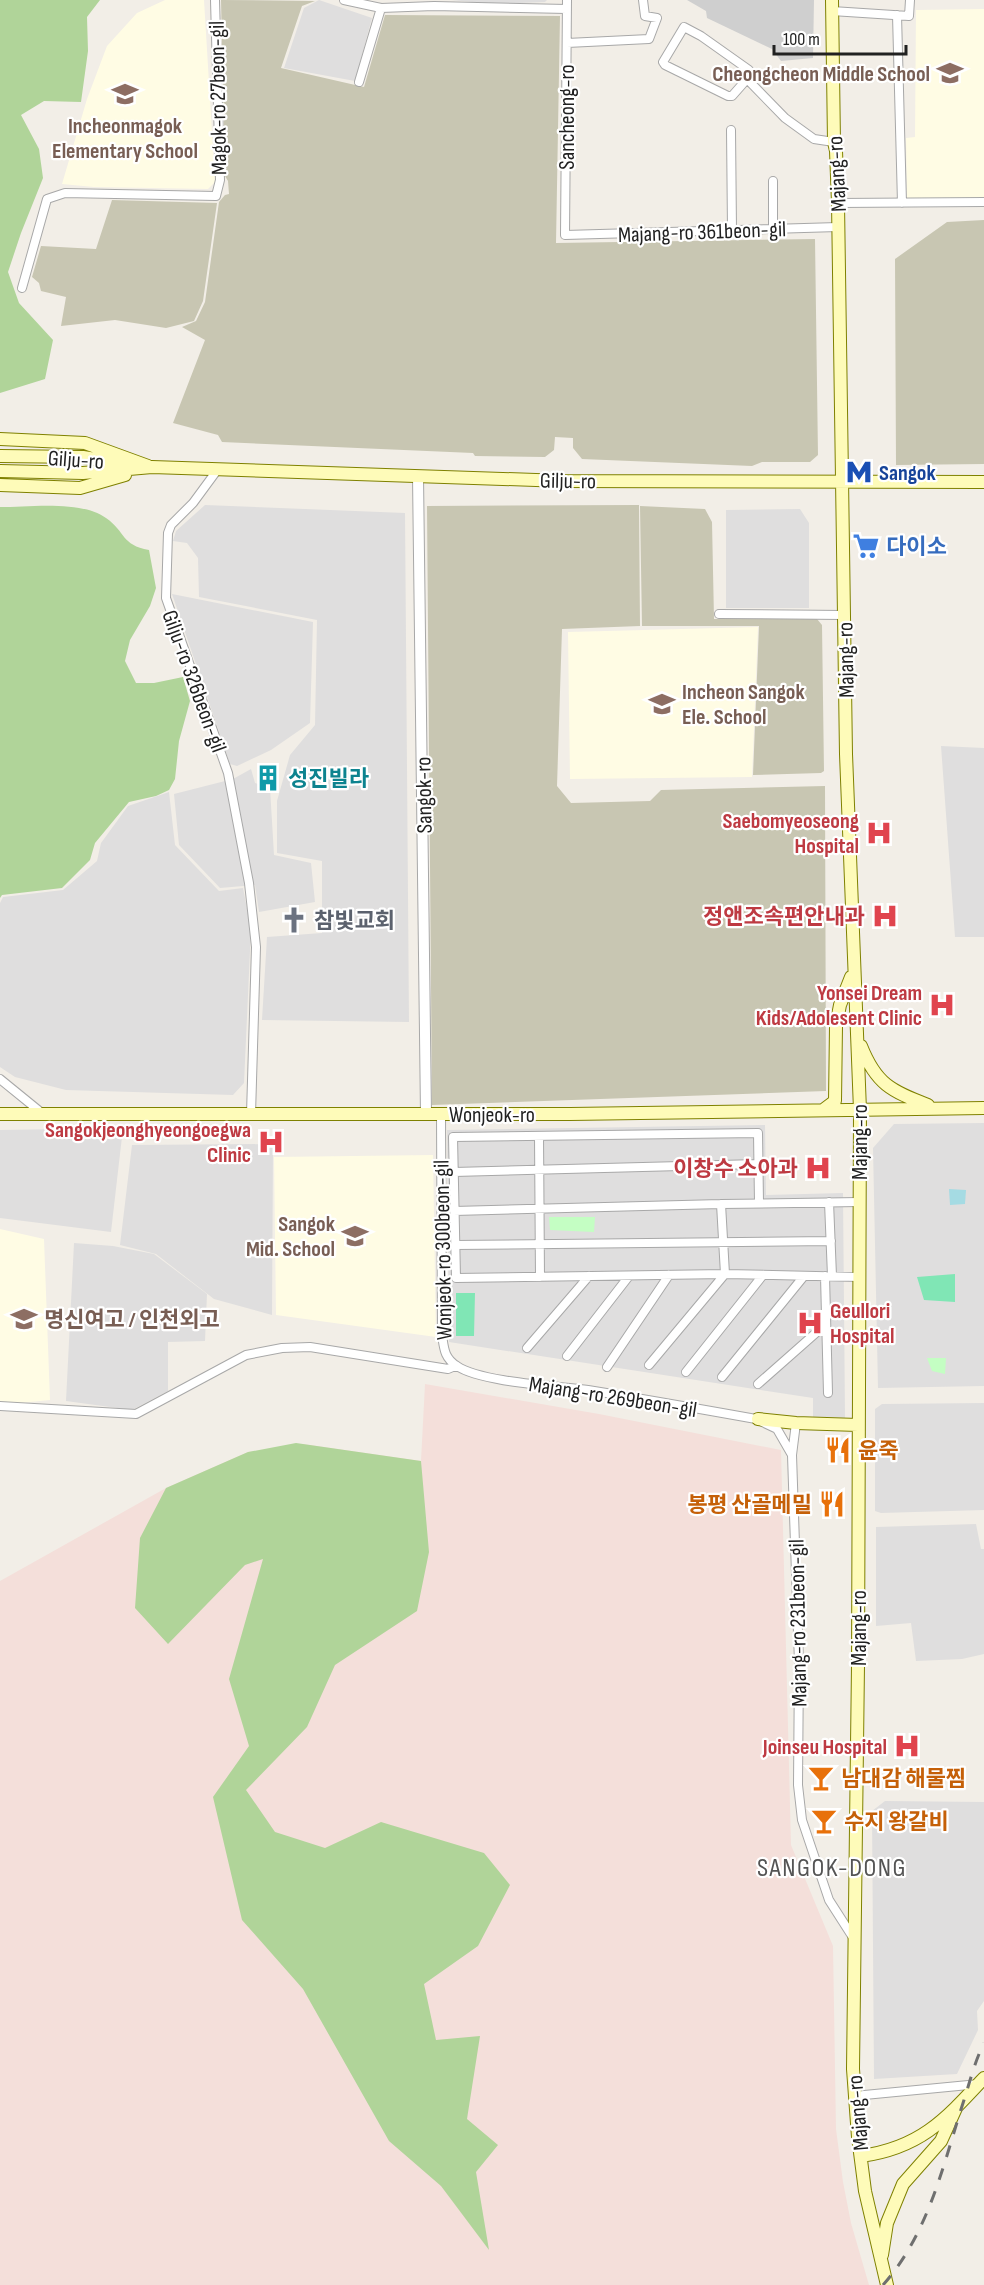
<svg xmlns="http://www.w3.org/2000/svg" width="984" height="2285" viewBox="0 0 984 2285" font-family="'Sofia Sans Condensed','Noto Sans KR',sans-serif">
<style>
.residential{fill:#dfdede}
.education{fill:#fffce4}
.religious{fill:#cfcfcf}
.military{fill:#f4dfda}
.construction{fill:#c8c6b2}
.forest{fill:#b0d499}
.park{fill:#c4fec3}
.pitch{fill:#80e6b5}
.water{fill:#a5dbe3}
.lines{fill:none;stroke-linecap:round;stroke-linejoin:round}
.minor-casing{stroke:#a8a8a8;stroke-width:10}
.tertiary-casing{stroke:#a8a8a8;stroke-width:12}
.secondary-casing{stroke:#7f8100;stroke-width:14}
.minor{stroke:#fff;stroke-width:8}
.tertiary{stroke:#fff;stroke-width:10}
.secondary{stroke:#fefbb9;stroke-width:12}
.rail{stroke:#6f6f6f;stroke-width:3;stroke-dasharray:12 12;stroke-linecap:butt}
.labels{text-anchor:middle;stroke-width:4.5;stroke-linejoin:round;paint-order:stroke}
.education-label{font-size:22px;font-weight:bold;fill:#785e54;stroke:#fff;text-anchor:end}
.street-label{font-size:22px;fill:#212121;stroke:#fff}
.transit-label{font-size:22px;font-weight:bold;fill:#164399;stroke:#fff;text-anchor:start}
.shop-label{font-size:22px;font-weight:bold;fill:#366cbe;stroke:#fff;text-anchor:start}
.culture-label{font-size:22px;font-weight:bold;fill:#0d838f;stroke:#fff;text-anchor:start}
.health-label{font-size:22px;font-weight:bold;fill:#be3a42;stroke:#fff;text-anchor:end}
.worship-label{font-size:22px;font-weight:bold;fill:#5b616d;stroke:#fff;text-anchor:start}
.food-label{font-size:22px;font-weight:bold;fill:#c56008;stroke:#fff;text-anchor:start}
.quarter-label{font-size:26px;letter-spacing:1.5px;fill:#545454;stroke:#fff}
</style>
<rect width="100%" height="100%" fill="#f2eee7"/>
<path class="residential" d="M319 0 372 18 355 81 284 68 304 8Z
M451 0H547L545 2 493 4Z
M205 505 405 513 409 1022 262 1020 267 937 322 933V861L277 853V801L290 755 315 725 317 620 199 597 198 558 187 543 173 541 176 531Z
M800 509 809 523V608H726V510Z
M172 594 313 622 310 723 271 750 237 766 230 764Z
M941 746 984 748V937H955Z
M251 769 255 783 270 788 274 855 311 863 315 902 259 912 255 885 220 888 179 845 174 794 233 779Z
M169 792 175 845 219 891 243 888 251 929 244 1083 233 1095 66 1090 15 1077 0 1067V903L3 897 63 890 97 861 101 843 128 806Z
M984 1123V1386L878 1388 873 1148 894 1124Z
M765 1125 766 1195 843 1193 845 1418 813 1417V1398L449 1342 447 1130Z
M123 1128 111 1232 0 1218V1130Z
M273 1144 272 1315 214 1299 156 1254 120 1245 132 1145Z
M74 1243 113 1246 154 1254 207 1294 205 1341 168 1342V1391L132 1410 66 1401Z
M984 1403V1510L881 1513 875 1511V1409L882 1404Z
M976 1524 981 1549H984V1654L962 1659 916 1661 911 1623 876 1626V1527Z
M885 1801 984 1802V2001L977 2011 978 2030 957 2074 874 2079 872 1811Z"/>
<path class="education" d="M165 0H204L215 182 208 189 94 187 62 184 87 99 107 46 137 13Z
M984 9V198H907L906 138 915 137 916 10Z
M758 627 752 777 570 779 568 632Z
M433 1155 436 1337 276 1315 274 1157Z
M0 1229 44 1239 50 1400 0 1405Z"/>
<path class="religious" d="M687 0H814L813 58 781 61 772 49 707 18 706 11Z"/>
<path class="military" d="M425 1384 599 1414 781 1450 791 1845 833 1946 836 2129 843 2182 851 2223 869 2285H0V1581L166 1488 248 1452 303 1444 421 1461Z"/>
<path class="construction" d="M221 0 315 1 302 6 281 68 364 87 385 15 560 16 556 243 815 239 818 455 810 462H762L752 466 582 459 573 448V438L555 437 554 450 545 457 475 456 473 453 222 442 218 435 173 423 205 340 182 327 196 321 205 302 219 202 225 195 229 194 228 181 225 176Z
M112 200 217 203 203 301 194 321 166 328 115 320 61 326 66 297 41 291 39 283 32 277 41 246 96 249Z
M984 220V464L896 465 895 259 947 222Z
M639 505 640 626 562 629 557 786 571 803 650 801 661 790 825 786 826 1091 432 1105 427 506Z
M640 506 705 509 712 522 714 619H817L822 625 824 771 821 773 753 775 759 626H642Z"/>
<path class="forest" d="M0 0H100L87 17 88 51 81 102 44 101 21 115 39 149 43 178 21 233 8 272 19 303 53 340 45 379 0 393Z
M0 507C30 507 81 500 106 518 126 532 121 545 149 550L156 588 150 606 130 640 125 661 136 683H154L183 677 190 701 179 741 175 779 169 790 156 796 129 802 95 843 90 860 62 888 2 895 0 898Z
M296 1443 421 1461 429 1552 417 1611 335 1665 307 1727 246 1790 275 1832 325 1848 381 1822 484 1853 510 1885 478 1946 424 1984 436 2040 480 2036 467 2119 498 2145 476 2172 489 2250 441 2186 389 2141 303 1989 242 1920 213 1797 249 1746 229 1679 263 1559 245 1565 168 1644 135 1608 140 1538 166 1488 248 1452Z"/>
<path class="park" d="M549 1217H595L594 1232 550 1230Z
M927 1358H946L945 1374 932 1371Z"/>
<path class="pitch" d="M955 1274V1302L924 1300 917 1277Z
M456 1293H475L474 1336H456Z"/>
<path class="water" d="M949 1189 966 1190 965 1204 950 1205Z"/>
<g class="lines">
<g class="minor-casing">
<path id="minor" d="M344 0 381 8 434 6 567 9
M567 0 565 235 838 227
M832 11 909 16 910 0
M897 15 902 203
M684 27 701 36 749 70 747 79 732 96H728L665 65 663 62Z
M567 43 649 39 657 18 645 16 643 0
M747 79 785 118 814 139 834 142
M359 82 381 8
M731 130 732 230
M773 181V229
M838 203 984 202
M22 288 47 199 65 193 216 196 220 180 215 0
M218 469 193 503 171 525 168 533 166 598 228 773 249 883 256 947 251 1114
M719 614 844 615
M0 1079 43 1114
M441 1114 442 1335C444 1348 444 1358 457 1366 480 1382 556 1386 588 1390 644 1399 700 1409 756 1419L777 1429 792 1455 799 1663 798 1785 802 1820 829 1900 854 1939
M539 1136 540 1277
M454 1172 758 1164
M829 1202 832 1276
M454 1211 721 1204
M455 1245 831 1241
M725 1274 456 1278 453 1137 758 1133 759 1203
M825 1276 828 1393
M859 1277 725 1274 721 1204 859 1202
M527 1348 589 1276
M567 1356 629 1276
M649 1365 725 1274
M607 1367 669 1275
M686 1372 763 1275
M722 1377 804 1276
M758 1384 826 1324
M0 1406 136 1414 246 1355 282 1348 310 1347 448 1369 455 1366
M792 1455 796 1423
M854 2096 979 2084"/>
</g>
<g class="tertiary-casing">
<path id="tertiary" d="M418 476 426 1114"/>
</g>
<g class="secondary-casing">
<path id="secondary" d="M832 0 834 142 836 151 838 203 846 754 860 1110 858 1665 853 2069 858 2137 865 2191 887 2285
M0 439 85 443 148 466
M0 456 83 457 127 464
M0 471 83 473 152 467 564 481 984 482
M0 485 80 488 125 475
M861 1046C876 1084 891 1091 928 1105
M823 1110 835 1101 836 1026 840 1005 851 977
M0 1114H570L984 1108
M758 1419 796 1423 858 1425
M861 2156C920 2148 945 2120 984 2078
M882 2255 887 2223 903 2184 941 2141 956 2108"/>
</g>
<use href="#minor" class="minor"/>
<use href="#tertiary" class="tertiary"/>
<use href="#secondary" class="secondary"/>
<path class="rail" d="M883 2285C929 2233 943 2165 964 2100 970 2081 975 2061 984 2043"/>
</g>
<defs>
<g id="school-bare" transform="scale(2.07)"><path d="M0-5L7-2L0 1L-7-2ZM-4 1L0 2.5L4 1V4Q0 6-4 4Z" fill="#8d6e63" stroke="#fff" stroke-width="2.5" paint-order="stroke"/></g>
<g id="metro-bare" transform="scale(2.07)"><path d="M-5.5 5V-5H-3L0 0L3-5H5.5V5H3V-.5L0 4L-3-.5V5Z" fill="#1a4fb4" stroke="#fff" stroke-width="2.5" paint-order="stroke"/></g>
<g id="supermarket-bare" transform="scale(2.07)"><path d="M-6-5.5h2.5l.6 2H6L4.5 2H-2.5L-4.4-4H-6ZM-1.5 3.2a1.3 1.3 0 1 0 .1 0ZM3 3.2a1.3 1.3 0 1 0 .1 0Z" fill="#3f7fe0" stroke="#fff" stroke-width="2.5" paint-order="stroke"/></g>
<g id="building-bare" transform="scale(2.07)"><path d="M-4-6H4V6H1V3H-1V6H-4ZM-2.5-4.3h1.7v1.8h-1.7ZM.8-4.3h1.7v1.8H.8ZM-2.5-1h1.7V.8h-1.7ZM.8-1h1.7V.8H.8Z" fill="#0f9aa8" stroke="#fff" stroke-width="2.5" paint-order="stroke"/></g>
<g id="hospital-bare" transform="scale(2.07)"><path d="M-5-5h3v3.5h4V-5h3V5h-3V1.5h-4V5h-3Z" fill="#e0444e" stroke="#fff" stroke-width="2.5" paint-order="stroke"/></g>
<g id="church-bare" transform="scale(2.07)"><path d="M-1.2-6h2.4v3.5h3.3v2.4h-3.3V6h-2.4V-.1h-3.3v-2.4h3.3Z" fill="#6b7280" stroke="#fff" stroke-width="2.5" paint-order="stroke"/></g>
<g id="restaurant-bare" transform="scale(2.07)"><path d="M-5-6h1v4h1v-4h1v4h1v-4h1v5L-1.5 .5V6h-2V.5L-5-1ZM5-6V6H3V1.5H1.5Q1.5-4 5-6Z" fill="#e8710a" stroke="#fff" stroke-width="2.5" paint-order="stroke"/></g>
<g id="bar-bare" transform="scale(2.07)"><path d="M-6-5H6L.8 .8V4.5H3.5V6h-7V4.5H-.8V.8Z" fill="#e8710a" stroke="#fff" stroke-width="2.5" paint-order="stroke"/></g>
</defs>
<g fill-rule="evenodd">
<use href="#school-bare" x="950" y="73"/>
<use href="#school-bare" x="125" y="94"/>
<use href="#metro-bare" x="859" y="472"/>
<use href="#supermarket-bare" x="866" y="546"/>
<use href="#school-bare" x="662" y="704"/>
<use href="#building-bare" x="268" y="778"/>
<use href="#hospital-bare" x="879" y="833"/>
<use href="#hospital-bare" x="885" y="916"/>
<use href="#church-bare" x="294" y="920"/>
<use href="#hospital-bare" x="942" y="1005"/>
<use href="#hospital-bare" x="271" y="1142"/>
<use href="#hospital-bare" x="818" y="1168"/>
<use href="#school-bare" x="355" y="1236"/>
<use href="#school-bare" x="24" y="1319"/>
<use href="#hospital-bare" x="810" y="1323"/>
<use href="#restaurant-bare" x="838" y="1450"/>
<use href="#restaurant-bare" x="832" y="1504"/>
<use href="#hospital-bare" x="907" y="1746"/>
<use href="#bar-bare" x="821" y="1778"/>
<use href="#bar-bare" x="824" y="1821"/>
</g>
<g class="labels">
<g class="education-label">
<text x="930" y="81">Cheongcheon Middle School</text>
<text x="125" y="133" text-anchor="middle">Incheonmagok<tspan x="125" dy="25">Elementary School</tspan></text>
<text x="682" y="699" text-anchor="start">Incheon Sangok<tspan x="682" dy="25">Ele. School</tspan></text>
<text x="335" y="1231">Sangok<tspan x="335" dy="25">Mid. School</tspan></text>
<text x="44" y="1327" text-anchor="start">명신여고 / 인천외고</text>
</g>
<g class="street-label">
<text transform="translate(217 98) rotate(-91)" y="8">Magok-ro 27beon-gil</text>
<text transform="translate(566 117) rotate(-90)" y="8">Sancheong-ro</text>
<text transform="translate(836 174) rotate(-93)" y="8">Majang-ro</text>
<text transform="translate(702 231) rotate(-2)" y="8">Majang-ro 361beon-gil</text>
<text transform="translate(76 459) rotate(4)" y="8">Gilju-ro</text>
<text transform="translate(568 480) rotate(1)" y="8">Gilju-ro</text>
<text transform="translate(845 660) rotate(-91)" y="8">Majang-ro</text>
<text transform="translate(195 681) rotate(70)" y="8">Gilju-ro 326beon-gil</text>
<text transform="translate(423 795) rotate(-91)" y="8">Sangok-ro</text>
<text x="492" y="1122">Wonjeok-ro</text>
<text transform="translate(859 1142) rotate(-90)" y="8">Majang-ro</text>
<text transform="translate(442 1250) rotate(-91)" y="8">Wonjeok-ro 300beon-gil</text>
<text transform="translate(613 1396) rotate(9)" y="8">Majang-ro 269beon-gil</text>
<text transform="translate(797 1623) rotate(-91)" y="8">Majang-ro 231beon-gil</text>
<text transform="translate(858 1628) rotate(-90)" y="8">Majang-ro</text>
<text transform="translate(857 2113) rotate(-95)" y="8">Majang-ro</text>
</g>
<g class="transit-label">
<text x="879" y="480">Sangok</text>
</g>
<g class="shop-label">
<text x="886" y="554">다이소</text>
</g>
<g class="culture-label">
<text x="288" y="786">성진빌라</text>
</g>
<g class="health-label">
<text x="859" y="828">Saebomyeoseong<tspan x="859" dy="25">Hospital</tspan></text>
<text x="865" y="924">정앤조속편안내과</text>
<text x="922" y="1000">Yonsei Dream<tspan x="922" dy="25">Kids/Adolesent Clinic</tspan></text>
<text x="251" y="1137">Sangokjeonghyeongoegwa<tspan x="251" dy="25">Clinic</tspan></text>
<text x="798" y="1176">이창수 소아과</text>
<text x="830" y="1318" text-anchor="start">Geullori<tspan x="830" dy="25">Hospital</tspan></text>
<text x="887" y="1754">Joinseu Hospital</text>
</g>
<g class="worship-label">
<text x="314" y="928">참빛교회</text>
</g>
<g class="food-label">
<text x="858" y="1458">윤죽</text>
<text x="812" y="1512" text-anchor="end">봉평 산골메밀</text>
<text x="841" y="1786">남대감 해물찜</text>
<text x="844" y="1829">수지 왕갈비</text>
</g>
<g class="quarter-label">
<text x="832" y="1876">SANGOK-DONG</text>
</g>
</g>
<path d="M774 45v9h132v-9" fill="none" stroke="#212121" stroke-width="3"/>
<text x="783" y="45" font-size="18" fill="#212121" stroke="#ffffff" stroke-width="4.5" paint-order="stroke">100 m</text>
</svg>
